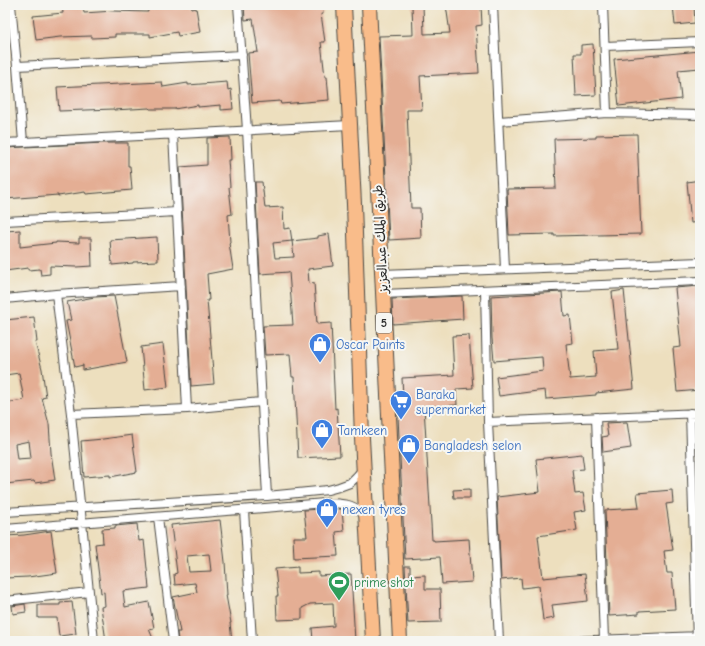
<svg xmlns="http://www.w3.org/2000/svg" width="705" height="646" viewBox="0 0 705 646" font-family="'Comic Neue','Playpen Sans Arabic',sans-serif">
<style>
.building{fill:#e4ae94;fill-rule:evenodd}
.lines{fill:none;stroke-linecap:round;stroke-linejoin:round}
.minor-casing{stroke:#484641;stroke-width:10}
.trunk-casing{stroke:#484641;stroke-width:16}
.minor{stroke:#fff;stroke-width:8}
.trunk{stroke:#f9bc8a;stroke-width:14}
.labels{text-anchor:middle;stroke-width:4;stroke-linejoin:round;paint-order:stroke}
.shield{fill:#f6f6f2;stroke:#686867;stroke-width:1}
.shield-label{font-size:12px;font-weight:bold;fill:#2b2b2b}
.street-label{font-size:13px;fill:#2b2b2b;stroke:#f6f6f2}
.shop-label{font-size:13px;fill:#366cbe;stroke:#f6f6f2;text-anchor:start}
.leisure-label{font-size:13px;fill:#27864d;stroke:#f6f6f2;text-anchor:start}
</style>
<rect width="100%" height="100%" fill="#f6f6f2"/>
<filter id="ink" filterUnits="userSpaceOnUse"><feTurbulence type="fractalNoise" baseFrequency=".025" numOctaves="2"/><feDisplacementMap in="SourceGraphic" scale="8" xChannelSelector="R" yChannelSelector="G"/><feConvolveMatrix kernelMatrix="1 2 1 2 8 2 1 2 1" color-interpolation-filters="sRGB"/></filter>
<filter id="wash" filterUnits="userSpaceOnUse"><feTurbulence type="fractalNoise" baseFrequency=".012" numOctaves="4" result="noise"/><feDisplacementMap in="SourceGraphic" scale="16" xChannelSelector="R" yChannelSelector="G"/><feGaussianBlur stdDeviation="0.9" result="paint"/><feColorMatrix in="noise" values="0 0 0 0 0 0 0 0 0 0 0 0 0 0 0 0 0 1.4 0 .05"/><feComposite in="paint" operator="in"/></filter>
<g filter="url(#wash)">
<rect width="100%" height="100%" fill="#eddfbe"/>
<g id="blocks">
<path class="building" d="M62 5H83L84 13 113 11 148 12 147 5H191L192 9 196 8 200 32 178 36 177 32 150 37V34H115V37L92 38V36L60 37 36 40 33 16 63 13Z
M244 5H322L323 14H321L325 42H321L325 77H327L329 100 281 104 280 101 252 103 248 53 258 52 253 19 245 20Z
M412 5H423L424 34 450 33 446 5H481L482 25 476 26 479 73 420 76 422 110H407L411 208H420L421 238 389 240 379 36 413 35Z
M673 5H694L695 23 675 25Z
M593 44 596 95 576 96 574 54H581V45Z
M700 51V68L678 70 681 99 619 106 614 59Z
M162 82 163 87 188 83V85L227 82 228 90 231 89 233 109 221 110V105L198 107V105L174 109H150L149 108 114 110V109L86 110 59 111 57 87Z
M637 134 641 234 554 236V234L509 235 507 189 556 188 554 139 596 138V135Z
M230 137 231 160H228L230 187H229L232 214 228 215 230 242 229 243 233 269 207 274 209 300H207L214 384 191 386 180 167 207 165V138Z
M103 143H128V166H130L132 190 86 194 85 192 58 196V195L5 199V148Z
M700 180V222L691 223 687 182Z
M255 182H262L265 208 283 207 284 229 290 228 292 241 273 243 275 258 294 257 292 241 318 238V236L329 234 333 266 308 269 309 284 314 283 317 324 331 323 335 409 337 408 340 456 298 458 294 377H292L290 354 265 355 263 326 293 325 289 272 260 274Z
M20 230V247L56 243V242L79 243V238H91L92 266 76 267 50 266V274L41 275 40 269 28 270V268L5 271V231Z
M157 237 158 261 133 262V263L112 265 110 240Z
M700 286V390L677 392 673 348 681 347 675 288Z
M624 290 634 389 596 393V395L546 399 545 390 499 396 496 377 543 371 542 357 494 361 492 338 491 296 562 292 564 316 570 315 573 343 566 344 570 379 596 377 594 351 618 349 612 292Z
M114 296 127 362 83 370V365L75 367 66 321 71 320 67 302 95 297Z
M462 296 463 319 393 324 392 299Z
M34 317 37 342H35L42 369 46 397 42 398 49 424 51 453 55 480 35 483 34 481 5 484V403L24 400 19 373 5 375V320ZM29 441 31 458 17 459 15 444Z
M469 335 473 388 456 389 457 405 424 407 432 540H434V541L469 539 472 582 442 584 440 557 405 559 397 396H403L402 378 454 375 452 336Z
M163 344 168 387 145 390 141 347Z
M627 422 631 448 603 452 602 437 608 436 606 423Z
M132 435 137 472 110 477V475L84 477 81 441 103 439Z
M582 454 584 469 572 470 575 494 583 493 586 510 574 512 577 530 538 536 543 578 585 574 588 601 552 605 554 618 543 620 539 586 522 588 521 578 501 580 497 497 540 492 536 459Z
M470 489V498H454L453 490Z
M672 490 673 503 666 504 673 550 664 551 667 573H672L675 609 639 611V614L609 616 605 510 639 508 637 493Z
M325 509H342L344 531 336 532 338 556 294 558 293 537H307L304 510Z
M220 520 225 562 227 595H226L231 623H230L232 641H178L177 632H180L173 597 197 592 195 583 175 585 174 574 177 573 171 525ZM209 554 211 571 189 572 187 556Z
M137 524 139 541 144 540 149 588 123 591 125 607 149 602 154 628 149 629 154 641H106L101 607 105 606 104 592 101 593 95 544 103 543 102 529 115 528V526Z
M51 531 57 573 28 577 5 578V536L24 535Z
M405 566H410V576L425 575V589H440L441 622 408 623Z
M298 567V573L319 572V576L351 574 355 641H313L312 628 334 626 333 603 310 604 302 608V619L277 620 276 596H278L275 569Z
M72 602 76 634 59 636 57 618H38V605H60V603Z
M25 604 26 612 13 614 12 606Z"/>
</g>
</g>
<g filter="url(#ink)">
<use href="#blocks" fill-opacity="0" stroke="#484641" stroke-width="1"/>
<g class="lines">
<g class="minor-casing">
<path id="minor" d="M11 5 17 66
M238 5 247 130 267 496
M493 5 505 269
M605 46 700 42
M607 113 700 115
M499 121 607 113 603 5
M23 142 17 66 242 55
M5 143 350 125
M5 221 177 212
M382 274 700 262
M485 290 488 422 499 641
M56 294 181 286
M383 294 700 281
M5 299 56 294 71 414 187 409 173 134
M187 409 261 402
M690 413 697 641
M71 414 94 641
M596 417 604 640
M488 422 700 413
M244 510 252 641
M5 512 267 496 328 490 339 487 350 483 357 476 363 469
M158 517 173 641
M5 529 325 503C343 504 354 502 366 518
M5 601 89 592
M570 641 700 636"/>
</g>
<g class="trunk-casing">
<path id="trunk" d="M344 5 354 204 362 438 373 641
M369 5 400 641"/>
</g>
<use href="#minor" class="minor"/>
<use href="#trunk" class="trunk"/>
</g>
</g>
<defs>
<g id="shop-pin" transform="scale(1.15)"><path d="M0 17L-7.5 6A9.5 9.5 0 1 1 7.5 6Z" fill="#3f7fe0" stroke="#f6f6f2"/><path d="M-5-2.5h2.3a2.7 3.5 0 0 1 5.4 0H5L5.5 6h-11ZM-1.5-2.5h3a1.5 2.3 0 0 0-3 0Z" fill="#fff"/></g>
<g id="supermarket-pin" transform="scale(1.15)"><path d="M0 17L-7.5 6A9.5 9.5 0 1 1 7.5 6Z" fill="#3f7fe0" stroke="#f6f6f2"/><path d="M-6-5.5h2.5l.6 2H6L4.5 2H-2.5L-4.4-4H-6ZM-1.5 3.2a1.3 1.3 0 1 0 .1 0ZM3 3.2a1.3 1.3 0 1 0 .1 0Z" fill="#fff"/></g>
<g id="stadium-pin" transform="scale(1.15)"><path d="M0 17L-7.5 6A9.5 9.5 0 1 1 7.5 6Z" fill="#2e9e5b" stroke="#f6f6f2"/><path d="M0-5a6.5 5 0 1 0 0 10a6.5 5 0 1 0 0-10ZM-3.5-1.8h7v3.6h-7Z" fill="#fff"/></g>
</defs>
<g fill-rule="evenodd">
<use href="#shop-pin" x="320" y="344"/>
<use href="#supermarket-pin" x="401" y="401"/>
<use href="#shop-pin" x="322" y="430"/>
<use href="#shop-pin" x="409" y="445"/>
<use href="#shop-pin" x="327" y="509"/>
<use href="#stadium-pin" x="339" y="582"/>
</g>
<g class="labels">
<rect class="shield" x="376" y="313" width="16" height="20" rx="3"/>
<g class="shield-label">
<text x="384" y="327">5</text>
</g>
<g class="street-label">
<text transform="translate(380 239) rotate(-93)" y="5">طريق الملك عبدالعزيز</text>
</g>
<g class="shop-label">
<text x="336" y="349">Oscar Paints</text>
<text x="416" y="399">Baraka<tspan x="416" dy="15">supermarket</tspan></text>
<text x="338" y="435">Tamkeen</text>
<text x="424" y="450">Bangladesh selon</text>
<text x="342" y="514">nexen tyres</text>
</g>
<g class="leisure-label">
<text x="354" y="587">prime shot</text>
</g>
</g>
<rect width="705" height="646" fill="none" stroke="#f6f6f2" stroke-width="20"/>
</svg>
